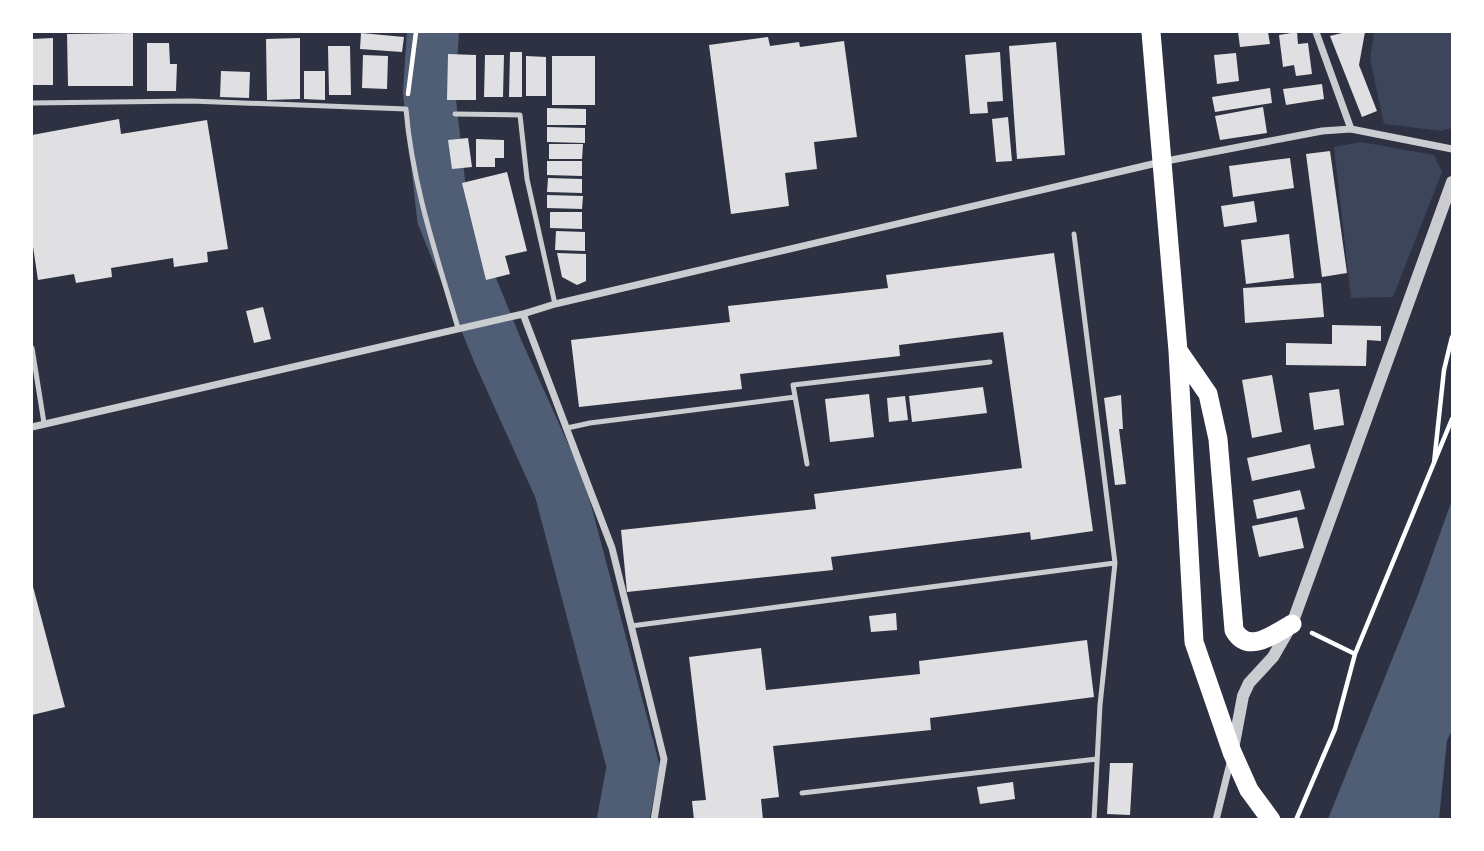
<svg xmlns="http://www.w3.org/2000/svg" width="1484" height="851" viewBox="0 0 1484 851" font-family="Quicksand,sans-serif">
<style>
.green{fill:#3c4559}
.water{fill:#4f5d75}
.lines{fill:none;stroke-linecap:round;stroke-linejoin:round}
.river{stroke:#4f5d75;stroke-width:52}
.building{fill:#e0e0e3}
.path{stroke:#fff;stroke-width:4.5}
.service{stroke:#caccd0;stroke-width:5}
.minor{stroke:#caccd0;stroke-width:7}
.tertiary{stroke:#caccd0;stroke-width:12}
.trunk{stroke:#fff;stroke-width:19}
</style>
<rect width="100%" height="100%" fill="#2d3142"/>
<path class="green" d="M1374 32H1452V128L1441 131 1384 124 1370 59Z
M1361 142 1434 155 1442 172 1393 297 1351 298 1334 147Z"/>
<path class="water" d="M1452 500V731L1447 740 1439 819H1328L1418 595Z"/>
<g class="lines">
<path class="river" d="M433 32 429 92 443 217 499 354 560 489 633 766 623 820"/>
</g>
<path class="building" d="M1238 32H1268L1270 44 1240 47Z
M1297 32 1298 44 1308 43 1312 74 1296 76 1294 65 1283 67 1279 35Z
M1346 32H1365L1359 65 1377 111 1362 117 1330 36Z
M133 33V86H68L67 34Z
M361 33 404 37 402 52 360 49Z
M768 37 770 46 799 42 800 47 844 41 857 137 814 142 817 169 785 173 789 206 731 214 709 45Z
M53 38V85H32V39Z
M300 38V99L267 100 266 39Z
M1056 42 1065 155 1017 159 1009 46Z
M147 43H169L170 64H177L176 91H147Z
M328 46H350L351 95H329Z
M510 52H522V97H509Z
M1000 52 1003 101 987 102 988 113 970 114 965 55Z
M1236 53 1239 81 1217 84 1214 55Z
M448 54 476 55V100H447Z
M363 55 388 56 387 89 362 88Z
M485 55H504L503 97H484Z
M526 56 546 57V96H526Z
M552 56H595V105H552Z
M221 71 250 72 249 98 220 97Z
M304 71H325V100L304 99Z
M1322 84 1324 99 1286 105 1283 89Z
M1270 88 1272 103 1215 112 1212 97Z
M1263 107 1267 133 1220 140 1215 116Z
M547 108 586 109V125H547Z
M1008 117 1012 161 996 162 992 119Z
M119 119 121 134 207 120 228 249 207 252 208 262 174 267 173 258 111 268 112 277 76 283 74 274 38 280 32 240V135Z
M547 127 585 128V143L547 142Z
M468 138 472 167 452 169 448 140Z
M476 139 504 140V158H495V167H476Z
M549 144H583L582 159H549Z
M1330 151 1347 273 1322 277 1306 154Z
M1290 158 1294 188 1233 197 1229 166Z
M547 161H582V176L547 175Z
M507 172 527 251 505 256 510 274 486 280 462 183Z
M548 178 582 179V193L547 192Z
M547 195 583 196 582 209 547 208Z
M1254 201 1257 222 1224 227 1221 206Z
M550 212H582V229L550 228Z
M556 231 585 232V251L555 250Z
M1289 234 1294 278 1246 284 1241 240Z
M557 253 586 254V281L577 285 562 277Z
M1054 253 1093 531 1031 540 1030 532 831 557 833 570 627 592 621 530 816 509 814 494 1022 468 1003 332 899 345 900 356 740 374 742 389 579 407 571 340 730 322 728 306 888 288 886 275Z
M1321 283 1324 317 1245 323 1243 288Z
M263 307 271 339 254 343 246 311Z
M1332 325 1381 326V341L1367 340 1366 366 1286 365V343L1332 344Z
M1272 375 1282 432 1252 438 1242 380Z
M983 387 987 413 912 422 909 396Z
M1339 389 1344 425 1314 430 1309 393Z
M869 394 874 437 830 442 825 399Z
M1121 395 1123 429H1119L1126 484 1115 485 1104 398Z
M905 396 908 420 889 422 887 398Z
M1310 444 1315 468 1252 481 1247 458Z
M1300 490 1305 509 1257 519 1253 500Z
M1297 517 1304 548 1259 557 1252 526Z
M32 583 65 707 32 715Z
M896 613 897 630 871 632 869 616Z
M1087 640 1094 697 930 718 931 730 773 746 779 797 761 799 763 820H694L692 801 706 800 689 657 761 648 766 690 920 674 919 661Z
M1110 763H1133L1130 815 1107 814Z
M1013 782 1015 799 980 804 977 787Z"/>
<g class="lines">
<path class="path" d="M408 94 416 32
M1434 463 1444 370 1452 337
M1312 633 1355 654 1452 419
M1296 820 1335 729 1355 654"/>
<path class="service" d="M32 103 191 101 406 109C412 184 437 257 458 328
M455 114 520 115 527 179 555 304
M1074 234 1115 563
M32 348 44 423
M567 428 590 423 795 397
M807 464 793 385 990 362
M631 626 1115 563 1100 705 1094 820
M802 793 1097 759"/>
<path class="minor" d="M1316 32 1351 129
M523 314 612 548 664 759 654 820
M32 427 523 314 555 304 1161 162 1322 131 1351 129 1452 149
M1216 820 1231 759"/>
<path class="tertiary" d="M1233 749 1243 696 1249 683 1273 657 1292 624 1452 182"/>
<path class="trunk" d="M1151 32 1178 351 1194 642 1232 752 1249 790 1271 820
M1179 352 1208 394 1218 439 1234 630C1248 655 1274 634 1292 624"/>
</g>
<rect width="1484" height="851" fill="none" stroke="#ffffff" stroke-width="66"/>
</svg>
